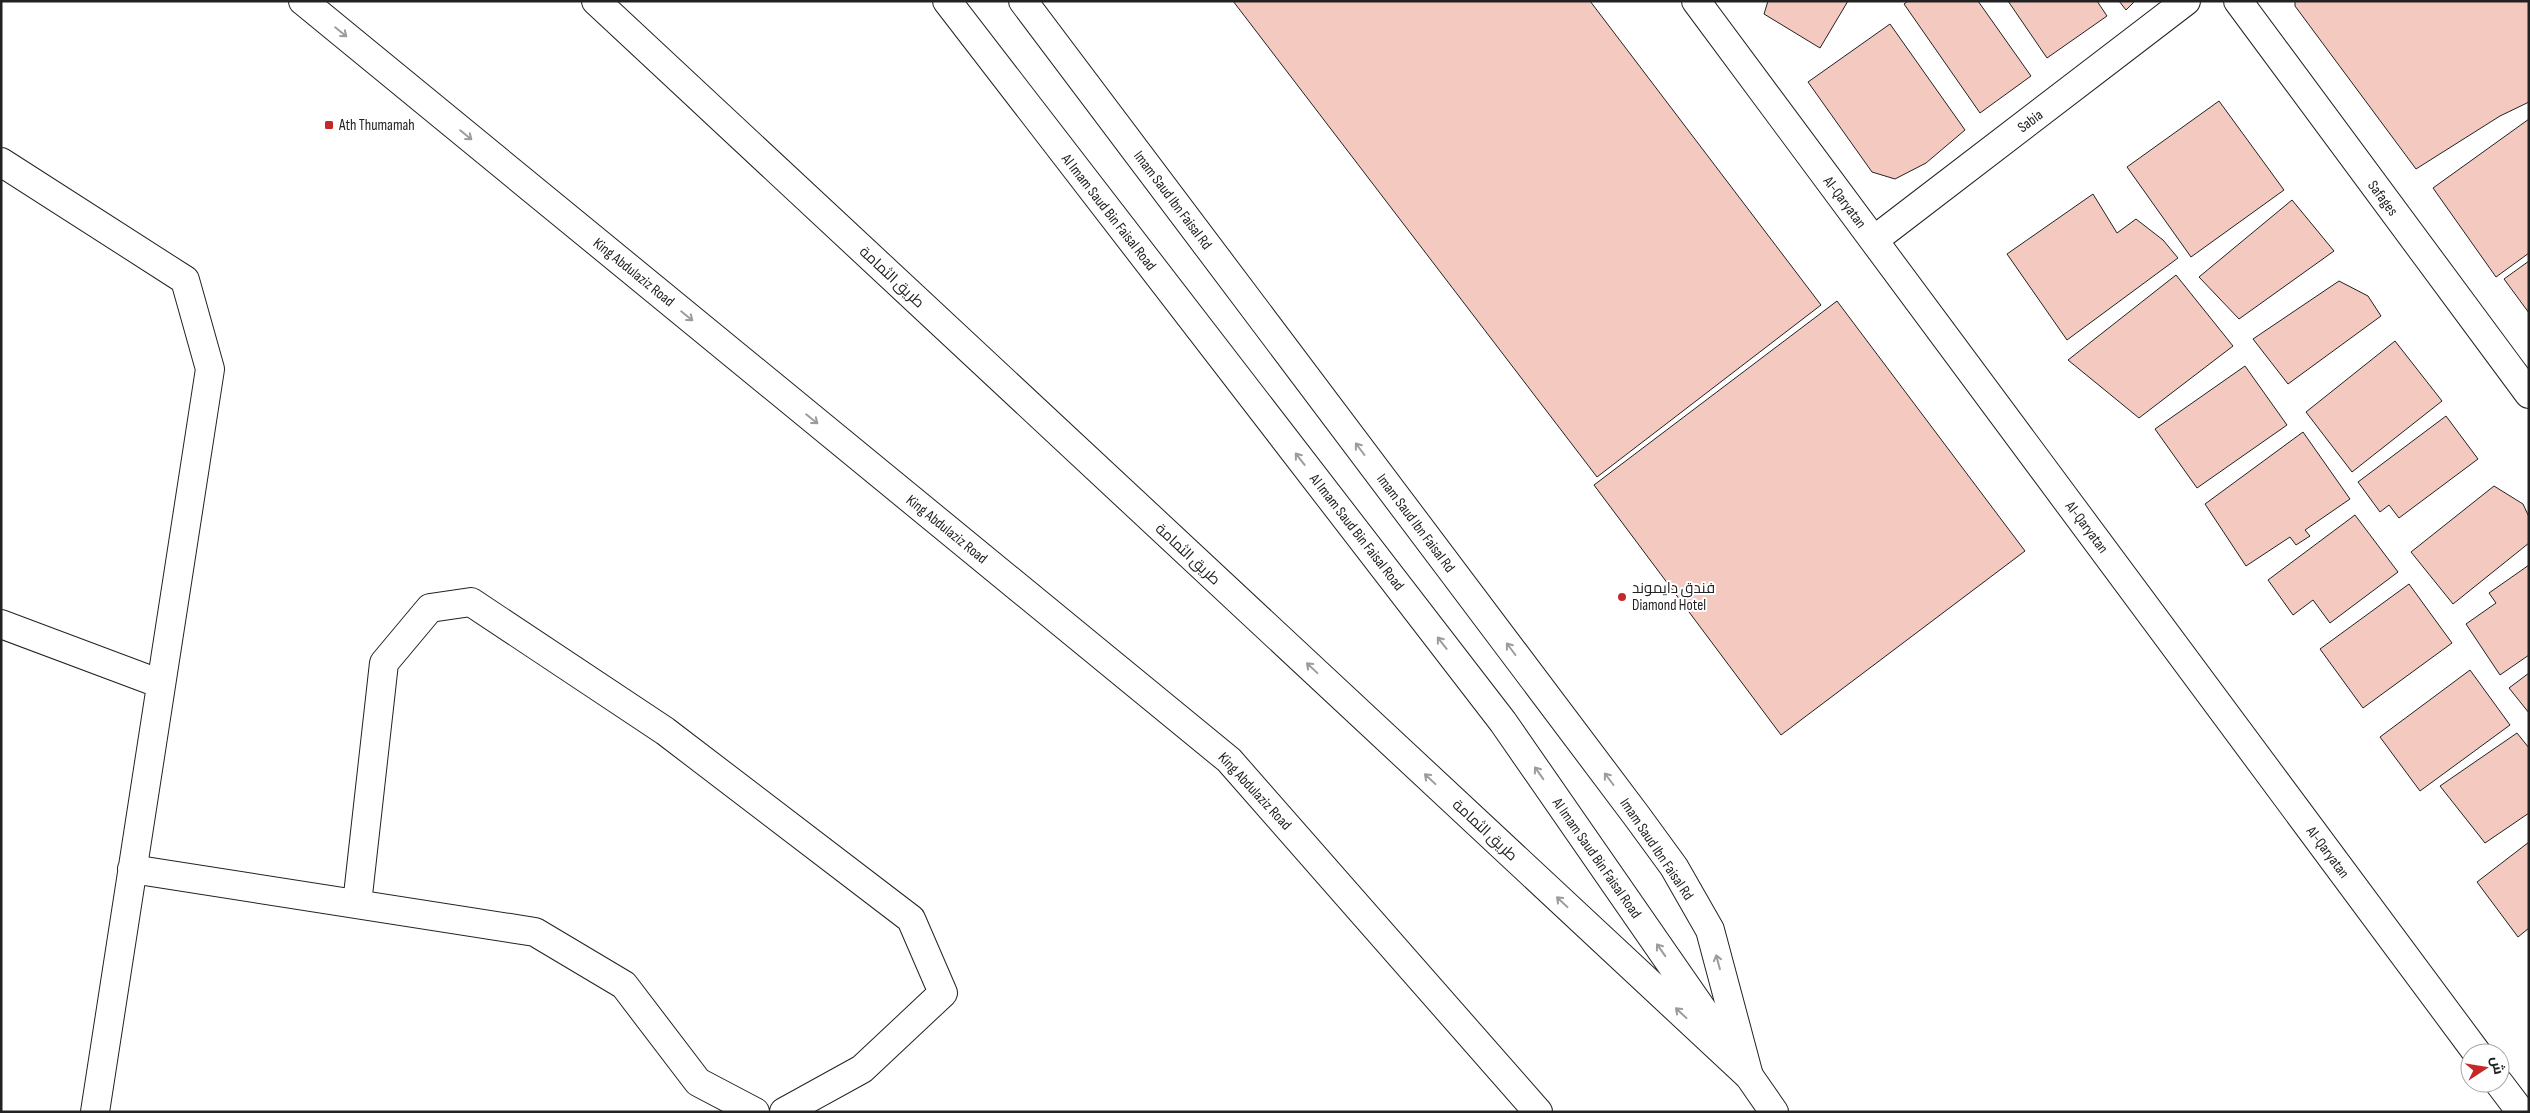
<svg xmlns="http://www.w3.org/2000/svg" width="2530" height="1113" viewBox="0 0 2530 1113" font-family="'Sofia Sans Condensed',Cairo,sans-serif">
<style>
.building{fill:#f3c9c0;stroke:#222}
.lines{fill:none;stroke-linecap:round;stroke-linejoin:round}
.minor-casing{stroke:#222;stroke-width:30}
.major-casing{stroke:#222;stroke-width:30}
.minor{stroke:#fff;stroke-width:28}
.major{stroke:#fff;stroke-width:28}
.oneway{stroke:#9c9c9c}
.poi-dot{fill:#c62828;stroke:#fff;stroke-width:2}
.labels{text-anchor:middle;stroke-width:4;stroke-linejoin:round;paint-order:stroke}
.street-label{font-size:15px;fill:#222;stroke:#fff}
.poi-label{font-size:15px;fill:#222;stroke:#fff;text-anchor:start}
</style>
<rect width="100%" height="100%" fill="#fff"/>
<path class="building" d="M1233 1H1590L1821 305 1597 477Z
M1768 1H1848L1820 48 1764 14Z
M1908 1H1978L2031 76 1980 113 1904 4Z
M2008 1H2097L2107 16 2047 58Z
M2119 1H2135L2126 10Z
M2295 1H2529V102L2500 116 2416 169 2295 6Z
M1890 24 1965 130 1926 163 1895 179 1872 172 1808 82Z
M2219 101 2284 190 2191 257 2127 167Z
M2529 119V253L2496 277 2433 188Z
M2093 194 2117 233 2136 219 2163 240 2178 258 2067 340 2007 254Z
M2292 200 2334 251 2239 319 2199 277Z
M2529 261V313L2504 279Z
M2176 275 2233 346 2139 418 2068 360Z
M2339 281 2368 296 2381 316 2288 384 2253 339Z
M1837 301 2025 551 1781 735 1594 485Z
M2395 341 2442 401 2352 472 2306 412Z
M2245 366 2287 425 2197 488 2155 429Z
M2446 416 2478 459 2399 518 2389 505 2380 512 2358 482Z
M2303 432 2350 499 2305 530 2310 536 2296 545 2290 537 2246 566 2205 504Z
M2494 486 2523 504 2529 517V543L2453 604 2411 552Z
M2355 515 2398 572 2330 623 2313 600 2293 615 2268 580Z
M2529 565V655L2500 675 2466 624 2496 603 2489 593Z
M2409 584 2452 643 2363 708 2320 649Z
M2470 670 2510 725 2420 791 2380 737Z
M2529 673V713L2509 688Z
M2517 733 2529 748V813L2485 843 2440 786Z
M2529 842V928L2518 937 2477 882Z"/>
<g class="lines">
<g class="minor-casing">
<path id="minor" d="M1023 1 1636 815 1674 867 1710 930 1749 1076
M1696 1 2477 1053
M2238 1 2529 394
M1 162 185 280 210 369 95 1112
M1874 240 2186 1
M1 624 161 684
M132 869 535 932 624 985 698 1082 755 1112
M357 904 384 663 430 608 471 602 665 731 911 919 943 993 862 1069 784 1112
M2499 1083 2521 1112"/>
</g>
<g class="major-casing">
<path id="major" d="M303 1 1229 760 1538 1112
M596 1 1749 1076 1774 1112
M947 1 1503 722 1718 1032"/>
</g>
<use href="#minor" class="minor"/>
<use href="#major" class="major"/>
</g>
<defs><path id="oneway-shaft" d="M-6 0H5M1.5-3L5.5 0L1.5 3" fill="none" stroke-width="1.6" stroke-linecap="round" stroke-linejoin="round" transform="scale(1.25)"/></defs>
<g class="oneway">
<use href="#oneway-shaft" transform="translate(341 32) rotate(39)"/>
<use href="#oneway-shaft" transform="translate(466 135) rotate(39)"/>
<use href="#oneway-shaft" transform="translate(687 316) rotate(39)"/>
<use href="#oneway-shaft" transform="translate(812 419) rotate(39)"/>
<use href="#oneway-shaft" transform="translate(1360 449) rotate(-127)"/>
<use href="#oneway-shaft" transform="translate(1300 459) rotate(-128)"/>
<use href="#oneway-shaft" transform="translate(1442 643) rotate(-128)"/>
<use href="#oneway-shaft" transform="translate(1511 649) rotate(-127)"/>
<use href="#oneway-shaft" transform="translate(1312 668) rotate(-137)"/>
<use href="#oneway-shaft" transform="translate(1539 773) rotate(-125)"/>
<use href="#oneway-shaft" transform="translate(1430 779) rotate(-137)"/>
<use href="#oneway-shaft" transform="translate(1609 779) rotate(-127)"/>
<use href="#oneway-shaft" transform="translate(1562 902) rotate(-137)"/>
<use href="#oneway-shaft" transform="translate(1661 950) rotate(-125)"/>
<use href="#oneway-shaft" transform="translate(1718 962) rotate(-105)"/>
<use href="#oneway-shaft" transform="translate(1681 1013) rotate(-137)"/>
</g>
<g class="poi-dot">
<rect x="324" y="120" width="10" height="10" rx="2.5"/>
<circle cx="1622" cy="597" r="5"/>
</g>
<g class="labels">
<g class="street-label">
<text transform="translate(2030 121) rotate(-37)" y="5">Sabia</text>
<text transform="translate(2383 198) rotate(53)" y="5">Safages</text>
<text transform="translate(1173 200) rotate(53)" y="5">Imam Saud Ibn Faisal Rd</text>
<text transform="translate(1845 202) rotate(53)" y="5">Al-Qaryatan</text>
<text transform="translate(1109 212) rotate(52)" y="5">Al Imam Saud Bin Faisal Road</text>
<text transform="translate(634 272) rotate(39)" y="5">King Abdulaziz Road</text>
<text transform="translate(892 277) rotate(43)" y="5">طريق الثمامة</text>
<text transform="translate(1416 523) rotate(53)" y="5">Imam Saud Ibn Faisal Rd</text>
<text transform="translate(2087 527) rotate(53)" y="5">Al-Qaryatan</text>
<text transform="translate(947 529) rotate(39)" y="5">King Abdulaziz Road</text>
<text transform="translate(1357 532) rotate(52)" y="5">Al Imam Saud Bin Faisal Road</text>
<text transform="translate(1188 554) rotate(43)" y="5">طريق الثمامة</text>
<text transform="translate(1255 791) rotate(47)" y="5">King Abdulaziz Road</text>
<text transform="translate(1485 830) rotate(43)" y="5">طريق الثمامة</text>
<text transform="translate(1657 849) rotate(56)" y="5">Imam Saud Ibn Faisal Rd</text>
<text transform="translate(2328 852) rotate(53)" y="5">Al-Qaryatan</text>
<text transform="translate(1597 858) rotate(55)" y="5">Al Imam Saud Bin Faisal Road</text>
</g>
<g class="poi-label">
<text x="339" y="130">Ath Thumamah</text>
<text x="1632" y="593">فندق دايموند<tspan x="1632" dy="17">Diamond Hotel</tspan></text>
</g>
</g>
<rect width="2530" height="1113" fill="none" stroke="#222222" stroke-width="5"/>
<g transform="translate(2485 1068) rotate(78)"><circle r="24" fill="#ffffff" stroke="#a7a7a7"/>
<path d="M0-4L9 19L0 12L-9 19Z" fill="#c62828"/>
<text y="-8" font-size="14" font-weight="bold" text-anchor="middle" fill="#222222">ش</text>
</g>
</svg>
